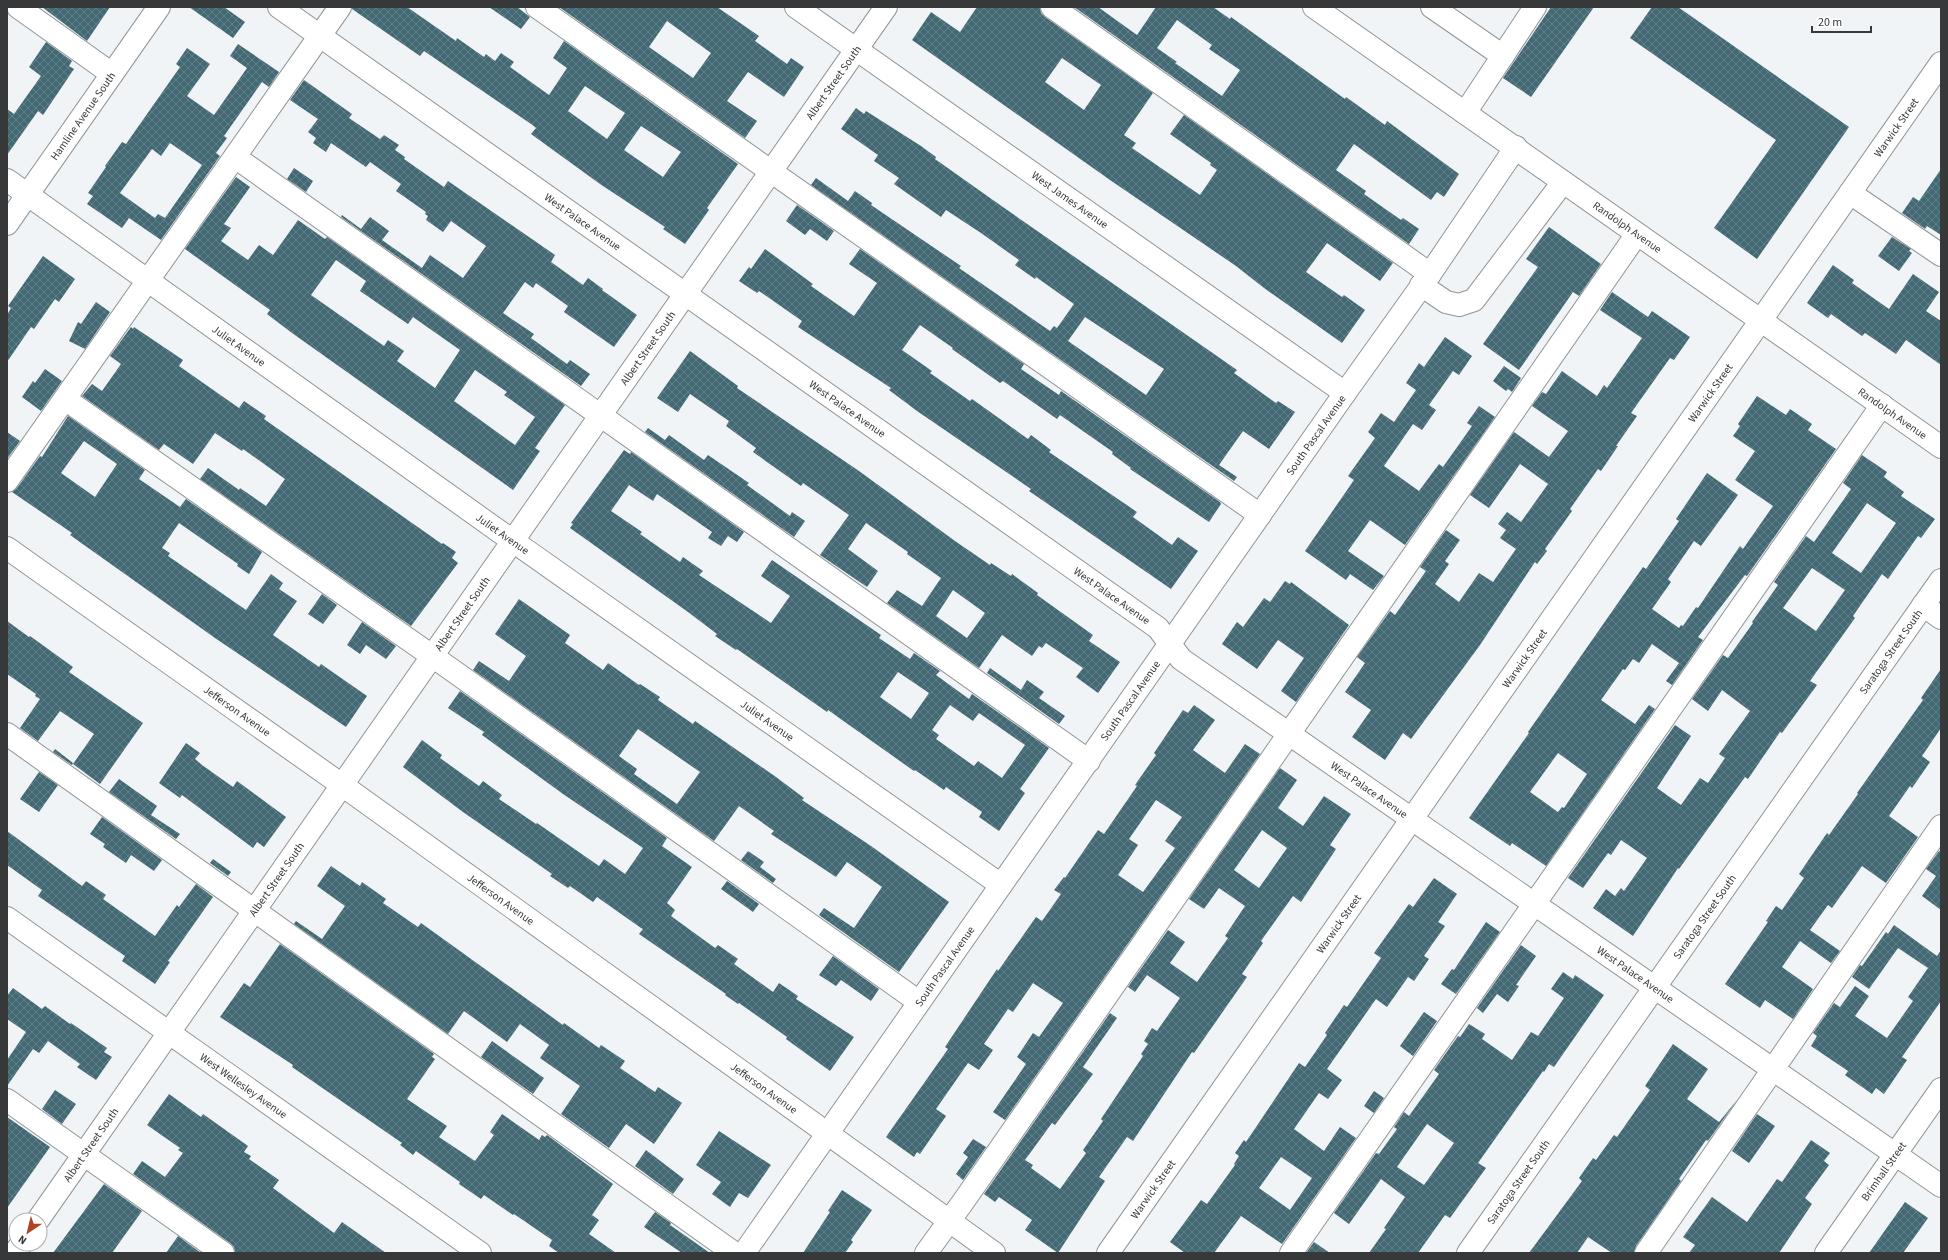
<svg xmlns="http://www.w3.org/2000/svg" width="1948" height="1260" viewBox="0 0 1948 1260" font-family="'Source Sans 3',sans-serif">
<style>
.building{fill:url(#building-cross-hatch);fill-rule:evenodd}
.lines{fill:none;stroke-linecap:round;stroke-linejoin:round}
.minor-casing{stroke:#919596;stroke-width:24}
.major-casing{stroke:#919596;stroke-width:24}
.minor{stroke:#fff;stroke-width:22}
.major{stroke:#fff;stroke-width:22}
.labels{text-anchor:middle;stroke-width:4;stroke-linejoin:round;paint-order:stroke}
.street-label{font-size:11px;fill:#363839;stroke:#fff}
</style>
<defs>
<pattern id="building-cross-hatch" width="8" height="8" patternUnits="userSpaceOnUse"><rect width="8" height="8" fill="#436975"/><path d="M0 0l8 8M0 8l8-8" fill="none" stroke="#638089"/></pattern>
</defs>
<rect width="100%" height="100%" fill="#f0f4f6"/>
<path class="building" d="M42 7H110L87 41Z
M189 7H224L245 22 233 38Z
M352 7H407L456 41 457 38 484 57 486 54 495 61 501 53 514 62 510 67 549 95 567 68 553 58 564 41 738 164 707 208 709 210 685 244 663 229 665 227 600 184 531 134 536 128 531 124 424 51 420 56 352 9ZM585 86 625 113 607 139 568 111ZM641 126 681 152 663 177 624 150Z
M489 7H517L530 17 521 29Z
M559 7H717L759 36 755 41 787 64 791 58 804 67 784 97 748 72 727 101 757 121 745 138ZM667 21 711 53 693 78 649 47Z
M977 7H1040L1041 13 1045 17 1153 93 1124 135 1136 143 1132 148 1200 195 1217 170 1210 165 1211 163 1170 134 1184 115 1393 263 1380 281 1327 243 1306 272 1342 297 1344 295 1365 310 1342 343 1264 288 1236 266 1110 180 912 40 931 12 960 32ZM1062 58 1101 85 1084 110 1045 82Z
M1074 7H1098L1137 35 1156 7H1213L1230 19 1231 17 1345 99 1346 97 1385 125 1387 121 1459 174 1444 197 1437 192 1431 200 1354 144 1336 170 1366 191 1364 194 1401 220 1403 218 1419 229 1409 244ZM1177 20 1212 45 1209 49 1240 70 1222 96 1175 63 1177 62 1157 48Z
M1551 7H1594L1531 97 1503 78Z
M1652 7H1678L1849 127 1757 259 1714 228 1776 140 1630 38Z
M46 42 72 61 69 66 74 69 43 115 38 111 7 155V109L14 114 41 76 29 67Z
M238 44 279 72 269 87 262 82 224 136 227 138 216 153 220 156 161 240 129 218 122 228 87 204 93 196 88 193 106 167 105 166 122 142 126 144 180 67 176 64 187 48 210 64 187 96 214 115 247 68 230 56ZM170 143 202 165 165 218 158 214 155 218 120 193 152 149 161 156Z
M304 80 352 114 349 118 380 139 384 135 399 145 395 150 405 157 404 159 444 187 448 181 555 255 551 262 583 285 588 278 603 289 602 290 637 315 614 347 564 312 568 306 536 283 533 288 525 282 503 313 534 334 531 338 567 364 570 360 590 374 581 386 341 217 342 215 361 229 370 217 389 231 382 240 422 268 430 255 463 278 486 246 451 221 443 232 426 220 428 216 425 214 426 212 396 191 401 184 370 162 366 167 331 143 326 152 313 143 316 138 308 132 318 119 290 100Z
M856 108 864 114 866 111 921 146 936 157 935 159 1000 205 1237 370 1234 373 1276 403 1278 401 1295 412 1269 449 1243 431 1219 465 1237 477 1234 481 811 185 816 178 848 201 855 191 872 203 871 205 961 266 959 268 1050 331 1054 326 1057 328 1074 304 1036 277 1035 279 1015 265 1019 260 981 233 946 210 941 217 894 184 899 178 874 161 878 155 841 129ZM1085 317 1164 369 1146 395 1068 341Z
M294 168 313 181 306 192 287 179Z
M1941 169V235L1927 226 1925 229 1902 213 1913 197 1919 201Z
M236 177 250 187 224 224 231 228 221 241 248 260 259 245 273 255 298 220 325 239 327 237 565 405 535 448 540 451 513 490 292 333 267 314 270 310 185 249ZM336 260 366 281 360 291 408 324 413 317 460 350 435 388 397 361 404 351 388 340 384 346 311 295ZM475 370 507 392 504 395 535 417 515 445 454 401Z
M797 205 834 231 827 241 810 229 805 235 786 221Z
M1549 227 1601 264 1579 296 1573 292 1519 370 1483 344 1538 267 1526 259Z
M1892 237 1911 249 1909 251 1912 253 1899 271 1878 256Z
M765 249 813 284 811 286 854 316 877 283 849 264 860 249 1024 364 1021 369 1059 395 1061 391 1220 502 1221 504 1209 522 1130 469 1131 468 1112 454 1113 452 1060 415 1057 419 1003 381 1000 383 952 349 953 348 920 325 902 350 932 371 930 373 970 401 972 399 1028 439 1031 435 1051 450 1049 452 1137 512 1133 517 1172 545 1178 537 1198 551 1171 589 1029 491 1031 489 917 411 889 390 891 388 798 327 802 321 759 291 757 293 739 281 749 267 751 269Z
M43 256 75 279 59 302 55 299 34 329 31 327 7 362V315L11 308 8 306Z
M1833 265 1854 280 1852 283 1889 309 1913 274 1939 292 1926 311 1941 321V365L1906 340 1896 354 1865 333 1862 336 1831 314 1828 318 1807 303Z
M1612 292 1648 317 1652 311 1690 337 1674 360 1670 358 1631 413 1637 416 1616 446H1618L1601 471 1598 469 1570 509 1572 511 1545 549 1547 551 1537 564 1535 562 1480 645 1411 739 1403 733 1385 760 1352 737 1371 710 1345 692 1365 663 1357 657 1390 611 1395 615 1426 571 1420 567 1446 530 1460 540 1445 561 1449 564 1435 584 1459 602 1479 573 1493 582 1516 549 1500 538 1506 530 1498 524 1507 512 1521 522 1548 484 1520 464 1489 508 1470 495 1514 432 1549 457 1568 431 1532 406 1542 392 1546 394 1562 371 1597 396 1604 385 1607 388 1642 338 1600 310Z
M96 302 110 312 85 349 69 341 78 322 81 324Z
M131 327 133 329 134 327 183 360 179 366 239 408 244 401 266 416 264 419 355 483 442 544 443 543 456 552 452 558 458 563 411 626 200 479 208 468 239 490 240 488 266 506 285 479 243 449 242 451 215 433 193 464 164 444 159 450 82 396 92 384 102 391 121 364 110 356Z
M1445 337 1472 356 1459 375 1453 371 1429 405 1436 410 1422 430 1413 424 1384 466 1419 491 1439 464 1443 467 1472 426 1467 423 1479 406 1495 417 1405 545 1370 520 1348 551 1384 576 1373 590 1350 574 1346 580 1305 551 1354 480 1348 476 1375 438 1368 432 1381 413 1394 422 1416 390 1406 383 1419 363 1424 367Z
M690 351 738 386 737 388 859 471 955 541 990 565 991 563 1011 576 1012 574 1038 593 1037 595 1093 635 1089 641 1120 662 1098 693 1076 677 1083 668 1046 643 1042 648 1039 646 1032 656 1002 635 979 668 887 603 897 590 922 606 941 578 907 554 908 552 866 523 848 549 878 571 867 587 820 555 849 515 803 483 801 486 753 452 756 448 726 426 729 421 690 394 678 412 657 398ZM953 590 985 613 967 638 936 616Z
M1504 366 1521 378 1512 392 1508 389 1506 391 1493 381Z
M45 369 62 381 41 411 22 397 33 381 35 383Z
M1757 396 1786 415 1790 409 1812 424 1808 430 1836 449 1747 576 1745 575 1698 637 1703 640 1672 685 1666 681 1679 663 1652 644 1639 663 1633 659 1625 670 1623 669 1601 700 1635 724 1649 705 1655 709 1546 866 1512 843 1510 846 1469 818 1529 733 1528 732 1643 567 1646 569 1679 521 1676 519 1707 473 1738 495 1701 546 1694 541 1668 579 1671 582 1652 609 1679 628 1681 625 1683 626 1696 607 1698 608 1740 546 1743 549 1773 506 1735 480 1755 451 1733 436 1740 426 1738 424ZM1558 753 1587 774 1564 808 1562 807 1558 812 1530 792Z
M68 416 145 470 139 479 180 507 186 499 262 552 249 574 237 566 238 564 179 523 162 548 170 553 168 556 246 610 271 574 283 583 279 589 297 601 273 635 319 667 321 664 367 696 346 727 215 638 70 535 72 533 12 492 17 488 40 456 42 457ZM84 441 117 464 95 497 61 473Z
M648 428 665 440 669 435 704 460 708 455 749 483 747 485 790 516 792 512 805 521 794 537 645 432Z
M7 432 20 441 7 459Z
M624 450 630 454 631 452 744 532 737 542 728 536 721 546 708 538 712 532 657 494 653 501 629 485 611 511 642 532 640 534 680 562 683 557 703 571 699 575 771 623 790 596 761 576 772 560 881 635 879 638 910 659 914 653 940 671 936 675 969 699 972 694 1049 748 1020 789 1025 793 999 831 979 817 982 812 946 787 944 790 915 770 914 771 828 710 827 712 737 649 736 650 715 636 717 634 688 612 570 528 573 524 571 523ZM898 672 929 693 911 719 880 697ZM950 705 973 721 979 713 1025 745 1002 778 978 761 974 766 936 739 939 735 932 730Z
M1862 455 1887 472 1884 477 1904 492 1901 496 1935 519 1921 538 1918 536 1888 579 1882 574 1853 616 1855 618 1810 681 1817 685 1782 733 1780 732 1748 779 1745 777 1679 869 1678 868 1633 936 1593 908 1606 889 1615 896 1621 888 1624 891 1647 858 1621 840 1611 855 1608 853 1583 888 1568 878 1675 725 1691 736 1657 788 1681 805 1700 778 1708 783 1725 758 1719 754 1750 711 1722 690 1708 711 1692 699 1723 655 1728 658 1753 623 1752 622 1778 585 1774 582 1806 536 1814 542 1851 489 1843 483ZM1867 503 1896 523 1861 573 1832 553ZM1812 568 1845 590 1816 631 1783 608Z
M1285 581 1290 584 1291 582 1349 625 1296 702 1281 691 1304 658 1278 640 1257 669 1222 644 1237 622 1243 627 1264 598 1270 602Z
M322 594 337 605 323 624 308 614Z
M519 599 570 635 565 643 603 670 608 663 639 685 640 684 660 697 658 700 693 724 695 721 776 777 804 798 802 800 871 846 949 902 899 972 819 915 824 908 854 928 882 887 847 862 836 877 771 834 774 831 739 806 714 841 473 670 479 661 509 681 526 656 495 634ZM638 729 700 772 677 804 634 774 637 769 619 756Z
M7 621 29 637 30 636 73 667 69 672 143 723 100 784 73 764 94 734 60 711 38 741 20 728 40 699 35 696 36 694 7 674Z
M362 622 396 646 386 659 366 645 360 654 347 645Z
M990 668 1021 690 1027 680 1044 692 1039 698 1065 716 1059 724 987 673Z
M1941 669V728L1922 756 1930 762 1912 788 1910 786 1889 816 1918 837 1886 883 1862 866 1832 908 1828 905 1810 930 1840 951 1831 963 1800 941 1782 967 1813 989 1793 1019 1765 1000 1760 1008 1725 984 1768 922 1766 921 1776 906 1782 910 1804 878 1799 874 1827 833 1829 835 1858 794 1857 793 1923 700 1921 698Z
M460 691 667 838 662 846 692 867 667 903 675 910 671 916 715 948 718 945 738 959 734 964 773 992 779 983 798 996 796 999 854 1037 830 1071 786 1039 787 1037 739 1003 738 1004 725 995 726 994 639 934 643 929 641 928 597 897 593 902 570 886 568 888 550 876 552 874 463 812 403 767 422 740 442 755 440 758 479 786 483 781 502 795 499 799 536 824 537 823 599 866 604 859 625 874 643 848 563 794 482 735 484 732 448 708Z
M1194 705 1215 720 1193 750 1225 773 1245 744 1260 754 1005 1120 993 1112 1026 1064 1017 1057 1033 1033 1039 1037 1063 1003 1033 983 1013 1012 1008 1009 984 1044 993 1050 979 1070 968 1063 936 1109 946 1116 920 1154 917 1152 914 1157 886 1137 948 1049 945 1047 997 969 998 971 1036 917 1042 921 1061 894 1054 890 1064 877 1065 878 1098 830 1104 834 1137 786 1135 785 1156 755 1154 753 1183 710 1188 713ZM1156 800 1182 817 1165 841 1175 848 1143 892 1118 875 1138 845 1129 839Z
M186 743 200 753 195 759 202 765 233 787 237 781 286 817 264 847 257 842 253 848 182 795 180 798 159 783Z
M55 749 73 763 72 765 53 752Z
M1280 768 1297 780 1278 808 1303 826 1324 796 1351 814 1330 845 1336 849 1301 902 1293 896 1261 941 1263 943 1242 974 1247 977 1194 1053 1192 1052 1133 1141 1127 1137 1099 1177 1105 1181 1058 1253 1025 1230 1032 1220 999 1197 995 1202 984 1194 1110 1013 1117 1018 1083 1067 1093 1074 1055 1125 1052 1123 1025 1160 1033 1165 1031 1168 1060 1189 1086 1153 1083 1150 1103 1121 1101 1119 1143 1056 1141 1054 1148 1044 1144 1041 1152 1028 1157 1031 1180 998 1147 975 1135 992 1128 987 1168 930 1185 942 1170 963 1197 982 1228 938 1225 936 1245 906 1219 888 1204 909 1189 899ZM1262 830 1287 848 1259 888 1234 870Z
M39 772 58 785 39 812 20 799Z
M119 779 157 806 151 815 180 834 176 839 109 792Z
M102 817 162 860 154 871 131 855 126 863 103 847 105 844 90 834Z
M7 831 82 886 86 881 106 895 103 899 155 936 177 905 179 907 196 884 213 897 168 961 170 962 155 984 122 961 125 956 38 896 42 890 7 865Z
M748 851 764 862 760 867 776 879 773 883 741 860Z
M1939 851 1941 852V910L1922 896 1936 876 1926 869Z
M213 859 231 872 228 876 210 863Z
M331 866 360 886 362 882 386 899 383 903 418 927 421 923 563 1025 564 1023 599 1048 601 1045 625 1061 620 1068 655 1092 658 1087 682 1103 654 1144 626 1124 609 1148 561 1114 580 1086 540 1058 549 1045 520 1024 507 1042 464 1011 448 1034 294 924 296 921 322 939 345 906 317 886Z
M1434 878 1457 894 1438 922 1445 926 1424 956 1429 959 1414 981 1408 977 1387 1007 1376 999 1327 1069 1342 1080 1328 1099 1319 1093 1294 1129 1324 1151 1340 1127 1356 1138 1282 1244 1241 1216 1214 1253H1185L1170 1242 1201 1200 1207 1204 1235 1165 1234 1164 1239 1156 1235 1153 1244 1140 1246 1142 1299 1063 1305 1067 1327 1035 1325 1033 1344 1005 1347 1007 1381 958 1374 953 1409 904 1413 907ZM1281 1157 1312 1178 1290 1210 1259 1188Z
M727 881 759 904 753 912 721 889Z
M1486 922 1500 932 1456 994 1441 984 1452 969 1454 970Z
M1894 925 1937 956 1941 950V1001L1902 1057 1907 1060 1884 1094 1876 1088 1872 1094 1845 1075 1848 1071 1811 1046 1817 1036 1813 1033 1834 1003 1840 1007 1855 986 1869 996 1855 1016 1887 1038 1913 1001 1908 997 1928 968 1898 948 1869 989 1852 977 1860 965 1862 966 1886 932 1888 934Z
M280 944 434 1054 432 1057 435 1059 407 1099 447 1126 439 1137 475 1161 494 1135 490 1132 502 1114 539 1140 542 1135 545 1137 547 1135 613 1184 592 1215 599 1220 589 1234 616 1253H559L549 1246 552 1240 514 1214 513 1215 484 1195 481 1199 459 1184 460 1182 416 1151 413 1155 400 1145 402 1143 292 1067 293 1065 220 1017 244 983 250 987Z
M1521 945 1536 956 1516 985 1519 986 1508 1002 1497 994 1483 1013 1477 1008Z
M833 956 879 989 871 1001 841 980 836 986 819 975Z
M1563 972 1573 979 1575 975 1604 995 1554 1067 1549 1064 1544 1072 1543 1071 1478 1163 1486 1168 1450 1218 1445 1215 1418 1253H1369L1386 1229 1384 1228 1405 1197 1381 1179 1349 1224 1334 1213 1376 1153 1379 1154 1397 1129 1394 1127 1404 1112 1409 1116 1439 1074 1434 1070 1458 1036 1460 1037 1469 1024 1485 1034 1482 1039 1512 1060 1531 1032 1538 1036 1564 998 1551 989ZM1427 1124 1454 1143 1424 1185 1397 1167Z
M13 988 42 1009 45 1006 70 1024 71 1023 107 1048 104 1052 112 1057 96 1080 77 1067 80 1064 48 1041 39 1053 33 1049 7 1086V1060L26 1032 7 1019V996Z
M1424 1012 1437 1021 1413 1056 1400 1046Z
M492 1041 544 1078 533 1094 481 1057Z
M1673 1044 1708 1069 1687 1099 1719 1122 1737 1100 1708 1141 1706 1140 1679 1179 1681 1181 1636 1246 1634 1253H1612L1588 1237 1577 1253H1529L1582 1181 1579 1178 1593 1158 1596 1160 1614 1135 1617 1137 1650 1090 1645 1086Z
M55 1090 76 1104 62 1124 42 1109Z
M1374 1091 1384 1098 1374 1113 1364 1106Z
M169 1094 201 1117 203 1114 248 1146 244 1152 251 1156 249 1159 279 1180 273 1188 334 1233 342 1222 386 1253H235L234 1247 230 1243 133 1174 142 1161 165 1177 183 1153 178 1150 180 1148 147 1125Z
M1757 1114 1775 1126 1749 1163 1732 1151Z
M7 1117 50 1147 7 1208Z
M719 1131 771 1165 748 1198 739 1193 730 1207 712 1194 721 1182 696 1165Z
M973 1139 986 1147 963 1180 956 1174 968 1157 963 1153Z
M1811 1140 1830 1153 1824 1161 1829 1165 1805 1198 1812 1204 1779 1253H1689L1695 1245 1683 1237 1712 1197 1747 1222 1777 1179 1782 1182Z
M646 1150 684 1179 673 1194 635 1166Z
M104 1184 142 1211 112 1253H53Z
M842 1190 872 1210 851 1240 853 1242 845 1253H803L830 1212 828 1211Z
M1905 1202 1928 1218 1903 1253H1869Z
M655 1212 671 1223 670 1225 710 1253H682L644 1227Z
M178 1236 201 1253H166Z
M1314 1242 1330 1253H1306Z"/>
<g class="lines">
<g class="minor-casing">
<g id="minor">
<path d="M18 7 112 74"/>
<path id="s1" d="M279 7 1158 628 1181 659 1941 1186"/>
<path d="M537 7 1260 515"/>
<path id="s2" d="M796 7 1345 393"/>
<path d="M1052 7 1430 274"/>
<path d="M1432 7 1503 56"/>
<path d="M1465 113 1535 7"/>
<path d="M235 157 1089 761"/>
<path id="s3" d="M7 180 493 527 1001 885"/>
<path d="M1850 193 1941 255"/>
<path id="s4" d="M7 224 159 7"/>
<path d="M1421 285 1446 302 1459 305 1474 300 1563 182"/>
<path d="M65 399 452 670 919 1002"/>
<path d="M7 481 340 7"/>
<path id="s5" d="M7 548 342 785 994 1253"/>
<path d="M1923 605 1941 618"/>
<path d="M7 734 734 1253"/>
<path id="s6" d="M7 918 480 1253"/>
<path d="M7 1100 223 1253"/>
<path id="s7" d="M38 1220 886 7"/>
<path d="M15 1253 21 1244"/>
<path id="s8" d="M744 1253 1345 393 1430 274 1516 147"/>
<path d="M926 1253 963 1202 1637 234"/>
<path id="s9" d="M1108 1253 1941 63"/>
<path d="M1291 1253 1882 405"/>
<path id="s10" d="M1468 1253 1941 580"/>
<path d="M1646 1253 1941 826"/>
<path id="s11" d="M1826 1253 1941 1089"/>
</g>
</g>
<g class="major-casing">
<g id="major">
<path id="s12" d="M1314 7 1941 447"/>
</g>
</g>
<use href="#minor" class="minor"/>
<use href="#major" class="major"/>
</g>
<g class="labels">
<g class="street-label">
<text dy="4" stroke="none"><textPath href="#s7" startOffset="1388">Albert Street South</textPath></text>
<text dy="4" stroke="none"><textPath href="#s4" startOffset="132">Hamline Avenue South</textPath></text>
<text dy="4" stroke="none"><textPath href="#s9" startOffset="1374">Warwick Street</textPath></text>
<text dy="4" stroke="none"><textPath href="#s2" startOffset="335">West James Avenue</textPath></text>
<text dy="4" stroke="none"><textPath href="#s1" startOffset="372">West Palace Avenue</textPath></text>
<text dy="4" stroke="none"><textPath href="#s12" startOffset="383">Randolph Avenue</textPath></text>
<text dy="4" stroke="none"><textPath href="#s3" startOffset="285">Juliet Avenue</textPath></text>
<text dy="4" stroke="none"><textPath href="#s7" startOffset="1064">Albert Street South</textPath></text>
<text dy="4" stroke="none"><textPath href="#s9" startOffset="1050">Warwick Street</textPath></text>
<text dy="4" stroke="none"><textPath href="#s1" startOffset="696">West Palace Avenue</textPath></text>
<text dy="4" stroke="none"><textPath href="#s12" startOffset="707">Randolph Avenue</textPath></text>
<text dy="4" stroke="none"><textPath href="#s8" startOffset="998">South Pascal Avenue</textPath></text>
<text dy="4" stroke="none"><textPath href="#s3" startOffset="609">Juliet Avenue</textPath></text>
<text dy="4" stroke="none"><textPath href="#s1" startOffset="1020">West Palace Avenue</textPath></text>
<text dy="4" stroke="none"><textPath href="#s7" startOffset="740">Albert Street South</textPath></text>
<text dy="4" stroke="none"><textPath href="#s10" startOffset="735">Saratoga Street South</textPath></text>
<text dy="4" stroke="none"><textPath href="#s9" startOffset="726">Warwick Street</textPath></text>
<text dy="4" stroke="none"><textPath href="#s8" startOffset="674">South Pascal Avenue</textPath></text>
<text dy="4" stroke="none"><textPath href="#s5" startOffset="282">Jefferson Avenue</textPath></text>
<text dy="4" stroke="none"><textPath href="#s3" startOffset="933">Juliet Avenue</textPath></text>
<text dy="4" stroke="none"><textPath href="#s1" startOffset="1344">West Palace Avenue</textPath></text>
<text dy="4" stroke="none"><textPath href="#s7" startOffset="416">Albert Street South</textPath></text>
<text dy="4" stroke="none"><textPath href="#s5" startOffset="606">Jefferson Avenue</textPath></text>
<text dy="4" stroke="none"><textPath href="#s10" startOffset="411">Saratoga Street South</textPath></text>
<text dy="4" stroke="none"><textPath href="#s9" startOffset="402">Warwick Street</textPath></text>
<text dy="4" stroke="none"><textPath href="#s8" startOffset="350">South Pascal Avenue</textPath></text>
<text dy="4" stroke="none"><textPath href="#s1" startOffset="1668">West Palace Avenue</textPath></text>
<text dy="4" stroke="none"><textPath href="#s6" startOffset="290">West Wellesley Avenue</textPath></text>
<text dy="4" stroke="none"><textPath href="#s5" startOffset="930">Jefferson Avenue</textPath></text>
<text dy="4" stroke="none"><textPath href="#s7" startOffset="92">Albert Street South</textPath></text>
<text dy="4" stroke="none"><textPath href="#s11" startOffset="100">Brimhall Street</textPath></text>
<text dy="4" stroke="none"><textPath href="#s10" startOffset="87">Saratoga Street South</textPath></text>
<text dy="4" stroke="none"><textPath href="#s9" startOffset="78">Warwick Street</textPath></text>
</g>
</g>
<rect width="1948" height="1260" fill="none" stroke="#363839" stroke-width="16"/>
<g transform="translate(28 1232) rotate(215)"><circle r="19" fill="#ffffff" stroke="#afafb0"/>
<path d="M0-3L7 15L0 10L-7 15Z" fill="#ac4425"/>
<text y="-6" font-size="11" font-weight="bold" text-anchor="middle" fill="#363839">N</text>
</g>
<path d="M1812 26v6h59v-6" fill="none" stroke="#363839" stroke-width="2"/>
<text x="1818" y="26" font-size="12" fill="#363839" stroke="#ffffff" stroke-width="3" paint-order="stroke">20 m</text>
</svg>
